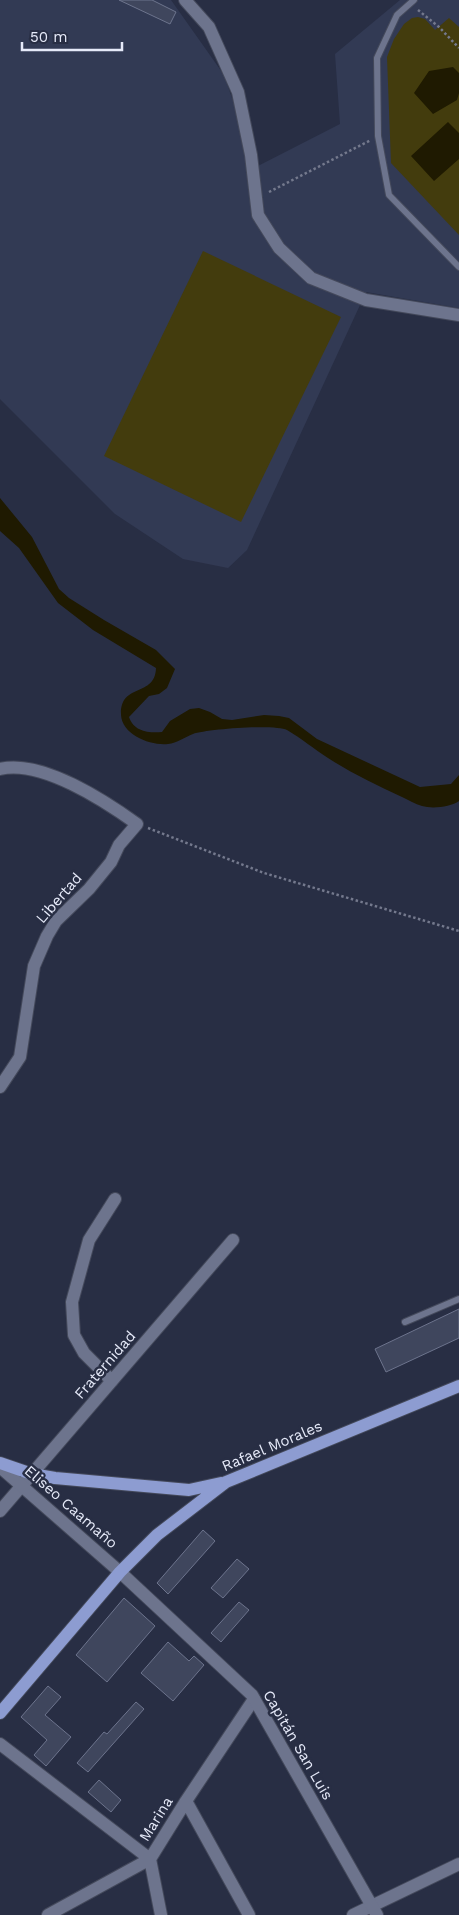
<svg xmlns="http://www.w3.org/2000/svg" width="459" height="1915" viewBox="0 0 459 1915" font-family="'Work Sans',sans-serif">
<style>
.built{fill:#323a54}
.green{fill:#433c0d}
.water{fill:#1f1a01}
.building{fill:#3f465d;stroke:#6d748d}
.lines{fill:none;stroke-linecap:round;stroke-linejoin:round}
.lane-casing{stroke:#44495b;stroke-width:8}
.street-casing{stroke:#44495b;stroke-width:14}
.secondary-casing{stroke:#44495b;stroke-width:14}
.primary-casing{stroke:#44495b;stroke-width:14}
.path{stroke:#74798d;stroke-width:2.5;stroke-dasharray:2.5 2.5;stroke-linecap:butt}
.lane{stroke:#6d748d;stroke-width:6}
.street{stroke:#6d748d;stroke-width:12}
.secondary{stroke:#6d748d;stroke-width:12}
.primary{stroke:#8d9cd1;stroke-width:12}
.labels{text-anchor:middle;stroke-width:5;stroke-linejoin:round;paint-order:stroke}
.street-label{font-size:15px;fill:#e6eaf9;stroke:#282e44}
</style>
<rect width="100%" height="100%" fill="#282e44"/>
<path class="built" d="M0 0H171L224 75 256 167 340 124 335 54 400 0H459V308L366 292 247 550 228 568 183 559 115 514 0 399Z"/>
<path class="green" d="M418 17 425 19 435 30 449 18 459 27V235L391 163 387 57 394 39 404 24 412 18Z
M203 251 341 317 241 522 104 456Z"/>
<path class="water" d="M453 67 459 73V93L457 100 433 114 414 93 429 71Z
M448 122 459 133V159L434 181 411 156Z
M0 498 32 537 59 589 69 598 104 620 156 650 175 669 167 688 159 694 149 696 129 717C134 732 149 733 162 732L170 721 190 709 199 708 210 712 222 719 232 720 264 715 279 716 289 718 317 739 420 787 451 784 459 775V801C451 807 432 809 422 806 415 804 409 800 402 797 376 785 351 773 328 758 314 749 301 738 287 730 275 724 207 729 193 734 185 737 177 743 168 744 151 746 122 735 121 715 120 682 155 698 156 668L93 630 58 603 19 548 0 531Z"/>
<path class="building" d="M119 0H152L176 12 170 24Z
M459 1309V1338L386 1372 375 1349Z
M203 1530 215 1541 168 1594 157 1583Z
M237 1559 249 1569 223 1598 211 1588Z
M124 1598 155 1626 107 1682 76 1655Z
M239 1602 249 1610 221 1642 211 1633Z
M168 1642 189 1661 194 1656 204 1665 173 1701 141 1673Z
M48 1686 61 1697 45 1715 71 1737 46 1766 34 1755 47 1740 21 1717Z
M136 1702 144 1709 88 1772 77 1763 104 1732 107 1734Z
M99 1780 121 1800 111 1812 88 1792Z"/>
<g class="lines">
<g class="lane-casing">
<path id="lane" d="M414 0 397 15 377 58 378 136 389 195 459 267
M405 1322 459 1299"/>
</g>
<g class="street-casing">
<path id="street" d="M185 0 209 27 238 92 251 155 258 215 279 248 311 278 366 300 459 315
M0 769C41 759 105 801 137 824L119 845 111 862 89 889 56 921 47 936 34 966 20 1057 0 1087
M112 1381 84 1353 74 1335 72 1302 89 1240 115 1199
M0 1511 233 1240
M0 1744 150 1859 161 1915
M186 1801 249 1915
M48 1915 150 1859 186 1801 254 1699
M353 1915 459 1864"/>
</g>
<g class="secondary-casing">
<path id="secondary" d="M0 1467 120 1572 252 1695 377 1915"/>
</g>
<g class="primary-casing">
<path id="primary" d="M0 1463 32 1474 55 1478 189 1490 221 1483
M0 1713 120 1572 157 1535 226 1482 459 1386"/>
</g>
<path class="path" d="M418 10 439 27 459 48
M269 192 371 140
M148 828 264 873 459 931"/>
<use href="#lane" class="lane"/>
<use href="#street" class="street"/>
<use href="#secondary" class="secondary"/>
<use href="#primary" class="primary"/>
</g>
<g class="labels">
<g class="street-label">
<text transform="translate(59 898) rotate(-49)" y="5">Libertad</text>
<text transform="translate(105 1365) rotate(-49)" y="5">Fraternidad</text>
<text transform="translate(272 1446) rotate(-23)" y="5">Rafael Morales</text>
<text transform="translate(71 1507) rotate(41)" y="5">Eliseo Caamaño</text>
<text transform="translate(298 1745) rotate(60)" y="5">Capitán San Luis</text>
<text transform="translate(156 1819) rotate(-58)" y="5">Marina</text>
</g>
</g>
<path d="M22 42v8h100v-8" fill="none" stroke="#e6eaf9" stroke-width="2.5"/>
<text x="30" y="42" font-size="15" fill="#e6eaf9" stroke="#282e44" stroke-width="4" paint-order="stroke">50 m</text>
</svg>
